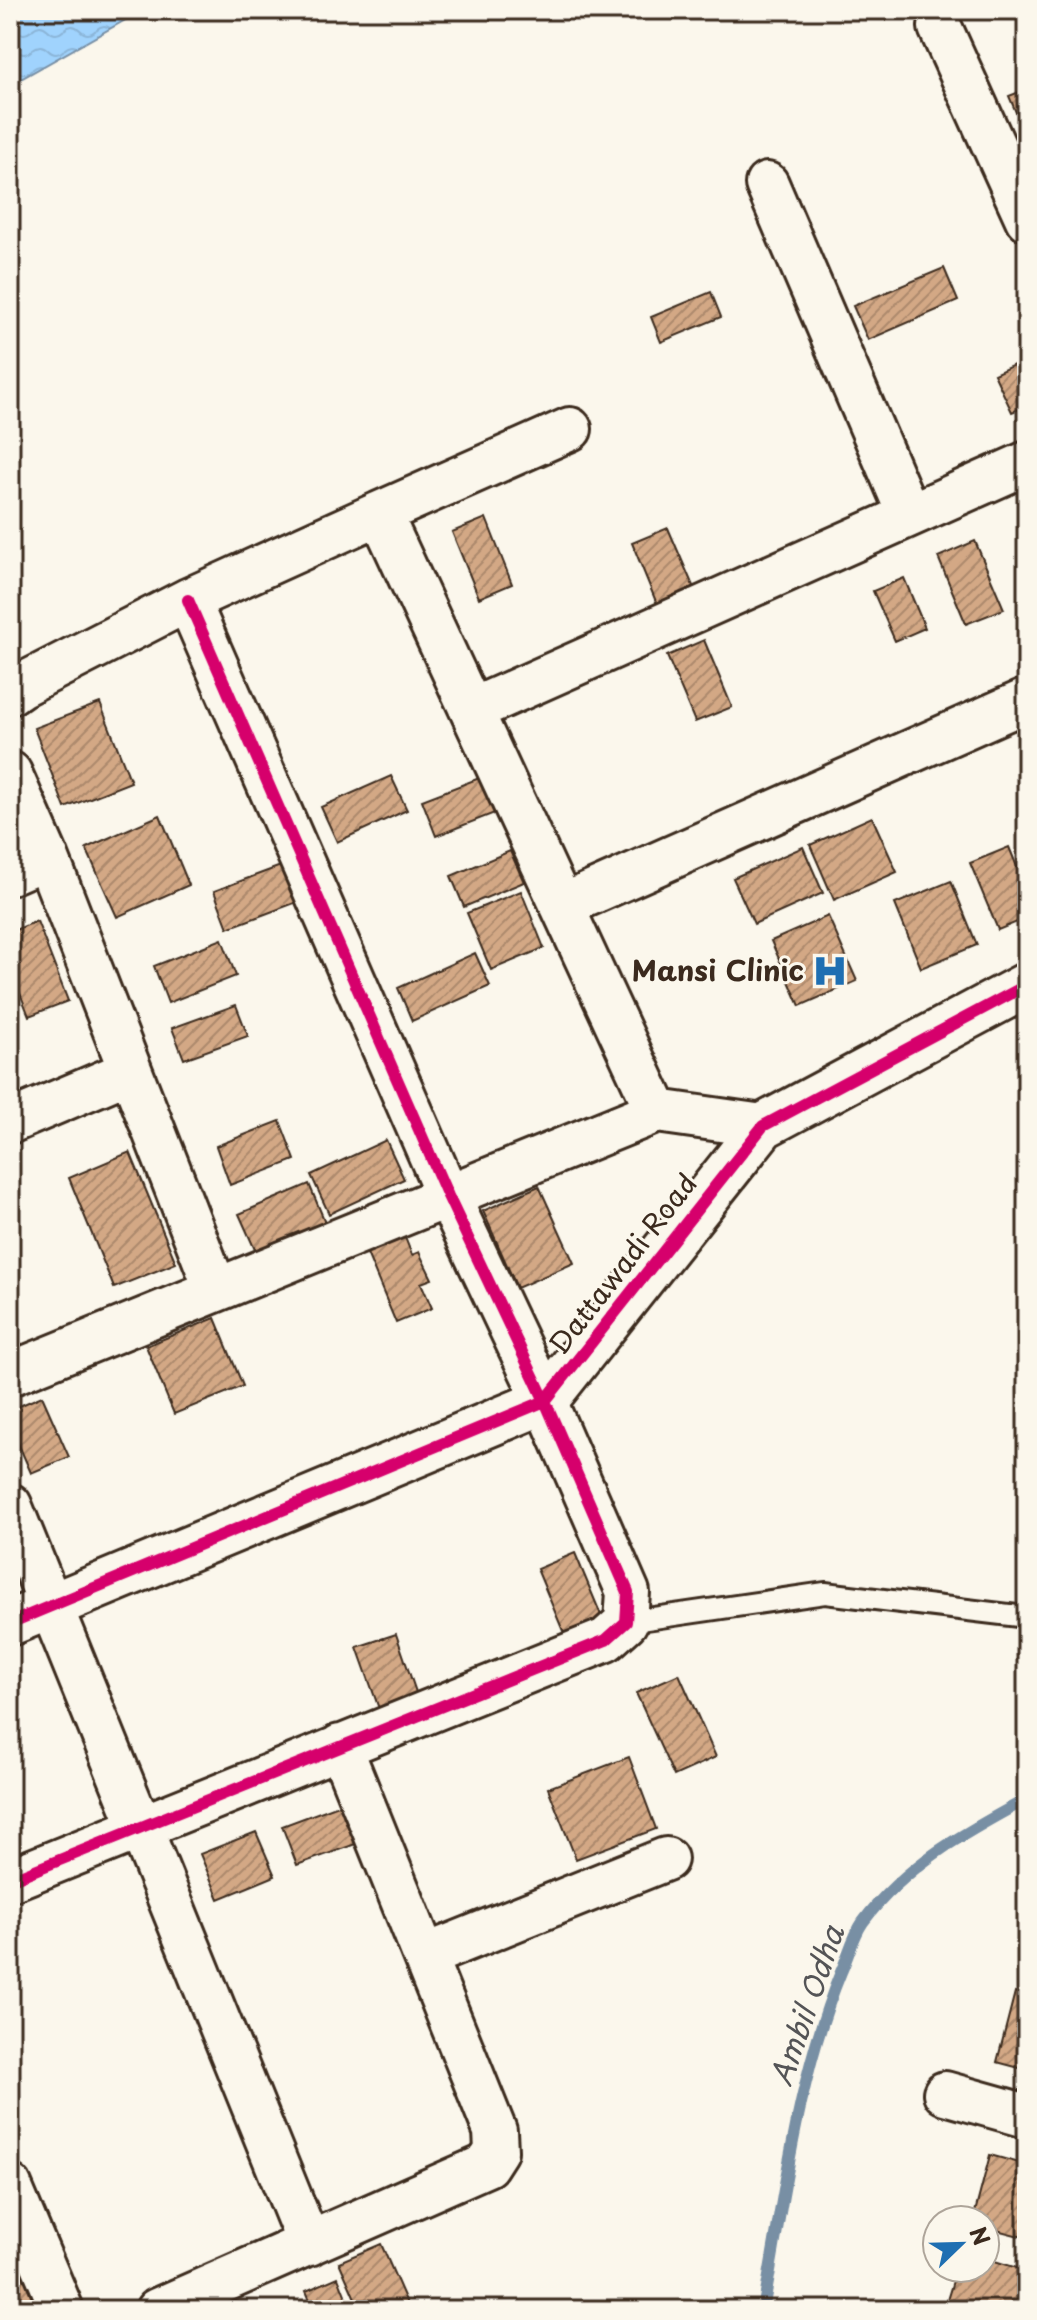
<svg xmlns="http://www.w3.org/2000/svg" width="1037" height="2320" viewBox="0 0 1037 2320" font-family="'Playpen Sans',sans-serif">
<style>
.water{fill:url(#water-waves);stroke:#788fa4;stroke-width:2}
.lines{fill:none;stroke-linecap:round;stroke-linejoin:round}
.stream{stroke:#788fa4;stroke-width:12}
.building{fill:url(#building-hatch);stroke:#3b2a1e;stroke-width:2}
.service-casing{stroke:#3b2a1e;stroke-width:26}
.minor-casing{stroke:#3b2a1e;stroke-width:48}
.tertiary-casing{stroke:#3b2a1e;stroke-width:50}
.service{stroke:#fbf7ec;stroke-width:20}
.minor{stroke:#fbf7ec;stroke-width:42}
.tertiary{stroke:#fbf7ec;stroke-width:44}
.cycleway-casing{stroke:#fbf7ec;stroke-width:17}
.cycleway{stroke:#d6006c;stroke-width:12}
.labels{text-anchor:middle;stroke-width:6;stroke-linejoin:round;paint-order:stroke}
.poi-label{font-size:28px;font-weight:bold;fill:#3b2a1e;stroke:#fbf7ec;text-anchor:end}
.street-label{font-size:28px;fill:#3b2a1e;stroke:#fbf7ec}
.water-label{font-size:30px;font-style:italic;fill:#545456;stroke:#fbf7ec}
</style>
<defs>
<pattern id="water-waves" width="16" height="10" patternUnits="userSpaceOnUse" patternTransform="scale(2)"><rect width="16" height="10" fill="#a0d3fd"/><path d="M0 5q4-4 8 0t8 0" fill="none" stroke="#8bb5d8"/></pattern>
<pattern id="building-hatch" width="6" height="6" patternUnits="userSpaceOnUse" patternTransform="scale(2)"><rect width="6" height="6" fill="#d3a885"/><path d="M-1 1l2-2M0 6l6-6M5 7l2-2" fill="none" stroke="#ac896c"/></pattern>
</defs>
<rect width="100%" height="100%" fill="#fbf7ec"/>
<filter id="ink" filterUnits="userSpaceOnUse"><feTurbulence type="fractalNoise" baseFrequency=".0125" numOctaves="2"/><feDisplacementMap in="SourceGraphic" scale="16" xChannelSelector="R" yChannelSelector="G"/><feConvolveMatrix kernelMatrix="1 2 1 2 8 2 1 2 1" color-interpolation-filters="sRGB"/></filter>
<g filter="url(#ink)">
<path class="water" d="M10 10H143L10 85Z"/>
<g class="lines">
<path class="stream" d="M763 2310C784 2197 797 2079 841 1972 848 1957 853 1936 863 1922 905 1865 966 1832 1027 1799"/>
</g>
<path class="building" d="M1027 89V138L1009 96Z
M944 268 958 301 868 340 853 306Z
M711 292 721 317 661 342 651 317Z
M1027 359V406L1012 412 994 374Z
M486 518 512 584 479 598 452 532Z
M668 528 696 593 659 609 632 543Z
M975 541 1004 609 966 624 938 557Z
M904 578 925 628 895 641 873 591Z
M704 640 732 707 695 722 667 656Z
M100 703 131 782 65 808 34 728Z
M495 772 510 807 436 836 422 800Z
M391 776 407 810 337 842 321 807Z
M160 815 189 885 117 917 86 848Z
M872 817 897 872 834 900 810 845Z
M803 847 823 893 754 924 733 878Z
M1009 847 1027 891V918L998 930 970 863Z
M510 851 524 882 464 907 451 876Z
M286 864 300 901 228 928 214 891Z
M951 881 977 945 921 968 895 904Z
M521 891 544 948 491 970 467 913Z
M828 916 857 981 800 1006 771 941Z
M37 921 68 1001 29 1016 10 968V932Z
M222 939 236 976 168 1003 154 966Z
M475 953 490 986 412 1021 398 988Z
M236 1005 248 1036 184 1059 172 1028Z
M280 1121 295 1160 230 1185 216 1146Z
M386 1140 404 1179 329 1214 311 1175Z
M130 1152 176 1263 114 1288 69 1178Z
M309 1184 325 1222 256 1252 239 1214Z
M539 1186 574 1263 517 1288 483 1211Z
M404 1235 412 1255 419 1252 432 1279 421 1283 432 1308 396 1323 366 1251Z
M215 1318 243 1386 174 1414 146 1346Z
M42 1396 69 1457 31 1473 10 1425V1410Z
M575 1553 606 1627 568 1643 537 1569Z
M396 1634 421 1707 383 1720 357 1647Z
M679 1674 716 1757 674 1776 636 1693Z
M629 1757 656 1829 576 1859 548 1788Z
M352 1800 367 1840 297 1865 282 1826Z
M256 1832 275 1876 219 1899 200 1854Z
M1015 1992 1027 1996V2070L997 2062Z
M990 2155 1027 2165V2238L985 2227V2220H973Z
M381 2244 410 2310H360L339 2262Z
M985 2258 1027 2271V2293L1022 2310H944L957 2268H985Z
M20 2263 34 2297 10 2308V2267Z
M338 2277 351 2310H314L306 2291Z"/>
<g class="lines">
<g class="service-casing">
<path id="service" d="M626 1622 825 1593 1027 1617"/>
</g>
<g class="minor-casing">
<path id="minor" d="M940 27 1027 219
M767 184 909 515
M570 429 380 513 657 1111
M10 693 20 686 188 600 380 513
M472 710 1027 463
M10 773 47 857 216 1290
M10 873 47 857
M562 906 1027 700
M10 1122 130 1071
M10 1374 657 1111 763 1126
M10 1505 309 2244
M10 1880 606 1640 626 1622 628 1592 545 1401 448 1196 188 600
M425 1956 666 1859
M945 2093 1027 2116
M10 2186 62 2310
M157 2310 487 2165 496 2151 495 2131 340 1746"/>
</g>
<g class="tertiary-casing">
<path id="tertiary" d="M10 1623 545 1401 763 1126 1027 985"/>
</g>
<use href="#service" class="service"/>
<use href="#minor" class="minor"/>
<use href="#tertiary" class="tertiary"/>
<g class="cycleway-casing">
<path id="cycleway" d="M10 1623 545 1401 763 1126 1027 985
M10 1880 606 1640 626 1622 628 1592 545 1401 448 1196 188 600"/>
</g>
<use href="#cycleway" class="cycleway"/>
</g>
</g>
<defs>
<g id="hospital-bare" transform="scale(2.76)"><path d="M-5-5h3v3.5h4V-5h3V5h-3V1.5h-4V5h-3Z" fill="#1f6fb2" stroke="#fbf7ec" stroke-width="2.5" paint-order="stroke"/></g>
</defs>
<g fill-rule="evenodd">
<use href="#hospital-bare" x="830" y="971"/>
</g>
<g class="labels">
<g class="poi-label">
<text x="804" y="981">Mansi Clinic</text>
</g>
<g class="street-label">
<text transform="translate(623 1264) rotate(-52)" y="10">Dattawadi Road</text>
</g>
<g class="water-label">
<text transform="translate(808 2006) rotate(-71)" y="10">Ambil Odha</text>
</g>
</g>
<rect width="1037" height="2320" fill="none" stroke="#fbf7ec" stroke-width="40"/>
<rect x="20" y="20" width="997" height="2280" fill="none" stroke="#3b2a1e" stroke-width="3" filter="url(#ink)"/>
<g transform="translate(961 2244) rotate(67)"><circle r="38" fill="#fbf7ec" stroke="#aea59a" stroke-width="2"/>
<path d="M0-6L14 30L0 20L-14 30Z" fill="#1f6fb2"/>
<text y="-12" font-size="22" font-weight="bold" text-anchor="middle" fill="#3b2a1e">N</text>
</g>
</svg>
